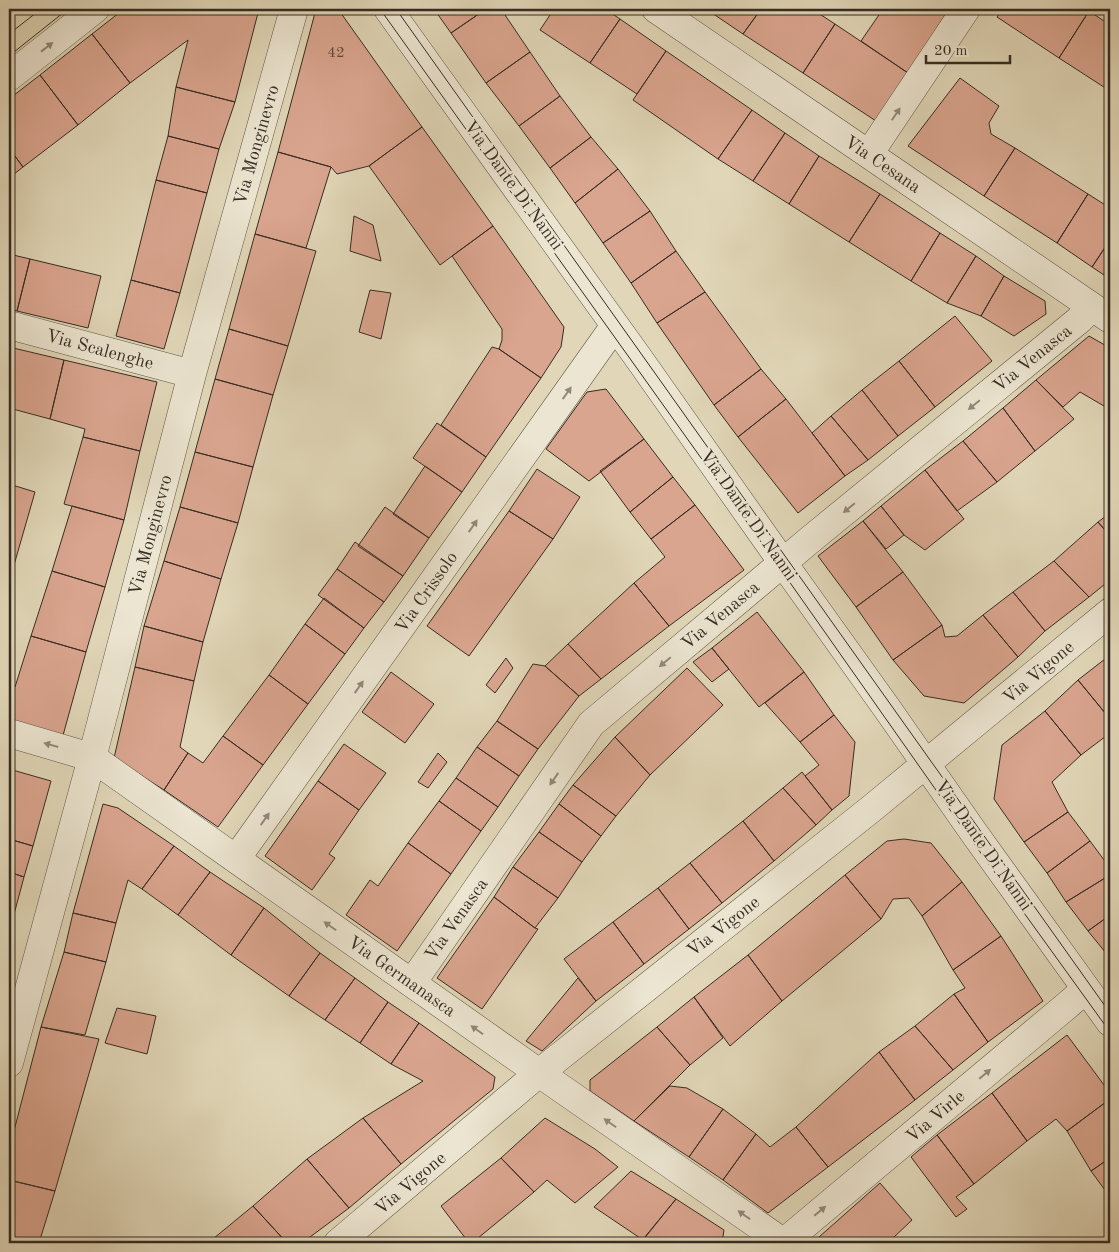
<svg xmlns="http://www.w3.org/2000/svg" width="1119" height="1252" viewBox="0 0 1119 1252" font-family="'Old Standard TT',serif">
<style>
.building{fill:#daa58f;stroke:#362c23}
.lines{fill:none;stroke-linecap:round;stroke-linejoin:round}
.minor-casing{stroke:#615748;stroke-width:29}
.minor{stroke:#ece5d1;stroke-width:28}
.tram{stroke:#362c23;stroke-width:1}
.oneway{fill:#91887a}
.labels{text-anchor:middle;stroke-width:5;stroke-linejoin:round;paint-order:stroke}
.number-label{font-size:15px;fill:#5f4a3e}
.street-label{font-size:18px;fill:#362c23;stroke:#ece5d1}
</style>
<rect width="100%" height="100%" fill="#e1d7b8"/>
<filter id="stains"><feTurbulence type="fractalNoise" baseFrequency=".004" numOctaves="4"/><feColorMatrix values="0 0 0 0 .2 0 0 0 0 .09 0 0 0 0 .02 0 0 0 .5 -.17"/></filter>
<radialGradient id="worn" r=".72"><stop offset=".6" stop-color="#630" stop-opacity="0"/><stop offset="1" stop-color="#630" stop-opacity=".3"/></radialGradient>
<path class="building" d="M124 9H259L235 102 176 87 188 40 130 83 92 34Z
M316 9H338L422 127 369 166 337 174 331 167 278 152Z
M434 9H486L451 33Z
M486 9H501L530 52 486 83 451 33Z
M554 9H605L620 19 590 63 540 30Z
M706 9H761L743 34Z
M761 9H812L835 24 803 73 743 34Z
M883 9H949L908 73 861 41Z
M1003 9H1086L1089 11 1059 58 997 17Z
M1089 11 1110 25V91L1059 58Z
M620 19 666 51 637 94 590 63Z
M835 24 908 73 876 121 803 73Z
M92 34 130 83 78 125 40 75Z
M666 51 752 110 718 159 633 100Z
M530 52 560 96 519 126 486 83Z
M40 75 78 125 23 167 9 148V99Z
M960 78 999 106 989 123 991 134 1015 148 984 196 908 146Z
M176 87 235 102 219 149 168 136Z
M560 96 591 137 550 168 519 126Z
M752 110 785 133 753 181 718 159Z
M422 127 493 226 440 265 369 166Z
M785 133 819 156 789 204 753 181Z
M168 136 219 149 207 193 156 180Z
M591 137 618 169 575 203 550 168Z
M9 148 23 167 9 178Z
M1015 148 1088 194 1057 243 984 196Z
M278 152 331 167 306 248 255 234Z
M819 156 880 194 849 242 789 204Z
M618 169 650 211 603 243 575 203Z
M156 180 207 193 180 293 131 280Z
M880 194 940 233 911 281 849 242Z
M1088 194 1110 208V240L1092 267 1057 243Z
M650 211 676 251 631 283 603 243Z
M354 216 373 225 381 261 350 251Z
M493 226 564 327 561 347 541 378 499 349 502 340V329L452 256Z
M940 233 976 256 947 303 911 281Z
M255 234 316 251 288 346 229 329Z
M1110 240V279L1092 267Z
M676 251 705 292 657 323 631 283Z
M9 254 30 259 17 311 9 309Z
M976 256 1004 276 981 316 947 303Z
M30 259 101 276 88 328 17 311Z
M1004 276 1045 301 1046 314 1014 336 981 316Z
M131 280 180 293 164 349 116 336Z
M370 290 391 293 381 339 359 332Z
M705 292 761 369 714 405 657 323Z
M955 316 992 361 935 407 899 361Z
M229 329 288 346 273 395 215 379Z
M1089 336 1110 348V397L1104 406 1080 392 1063 407 1036 380Z
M9 347 64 360 50 419 9 408Z
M492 347 499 349 541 378 486 457 441 425Z
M64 360 157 382 140 451 83 437 85 429 50 419Z
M899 361 935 407 898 436 862 390Z
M761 369 786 399 738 437 714 405Z
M215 379 273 395 253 467 195 452Z
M1036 380 1074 419 1035 451 1003 408Z
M606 389 644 439 589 481 546 449 587 392Z
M862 390 898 436 868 460 831 416Z
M786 399 845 476 798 513 738 437Z
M1003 408 1035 451 997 482 963 441Z
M831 416 868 460 845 476 812 433Z
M437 423 486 457 462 492 413 458Z
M83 437 140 451 124 520 64 504Z
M644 439 673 477 630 512 600 471Z
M963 441 997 482 957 511 925 470Z
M195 452 253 467 238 523 180 507Z
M425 466 462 492 429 538 393 514Z
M537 469 580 497 553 539 509 511Z
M925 470 964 519 925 550 904 535 881 506Z
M673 477 695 505 651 539 630 512Z
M9 484 35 492 12 572 9 571Z
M695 505 744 570 669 626 634 583 665 557 651 539Z
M72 506 124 520 105 587 52 571Z
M881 506 904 535 886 549 863 521Z
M180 507 238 523 221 579 164 561Z
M385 507 429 538 403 576 358 546Z
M509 511 553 539 469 656 427 626Z
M1110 513V536L1098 522Z
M863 521 903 572 856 607 818 556Z
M1098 522 1110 536V580L1089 597 1054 561Z
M355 542 403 576 384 602 337 569Z
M164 561 221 579 203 642 144 626Z
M1054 561 1089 597 1045 631 1013 592Z
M337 569 384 602 364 628 318 595Z
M52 571 105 587 86 652 31 636Z
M903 572 942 625 893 660 856 607Z
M634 583 669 626 601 679 568 644Z
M1013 592 1045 631 1018 657 983 615Z
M324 598 364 628 345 654 305 624Z
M757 612 804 672 759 707 712 648Z
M983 615 1018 657 964 703 924 696 893 660 942 625 945 637 957 636Z
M305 624 345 654 308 704 269 675Z
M144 626 203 642 194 681 135 667Z
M31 636 86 652 62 739 9 724V685L15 687Z
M568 644 601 679 579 696 545 666Z
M712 648 729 669 712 682 693 662Z
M506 658 513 668 495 693 486 685Z
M1105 659 1110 666V719L1078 680Z
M533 664 545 666 579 696 538 749 497 721Z
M135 667 194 681 180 747 188 753 164 790 114 758Z
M687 668 723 705 650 775 615 737Z
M391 672 434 704 405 743 362 712Z
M804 672 834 715 800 742 765 703Z
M269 675 308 704 263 765 223 736Z
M1078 680 1110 719V733L1081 755 1045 711Z
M1045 711 1081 755 1052 782 1068 812 1024 842 994 799 1002 745Z
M834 715 855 742 849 796 832 810 805 776 819 765 800 742Z
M497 721 538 749 519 776 477 747Z
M223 736 263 765 218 827 164 790 188 753 203 763Z
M615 737 650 775 616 816 573 785Z
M344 744 386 773 359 810 318 781Z
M477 747 519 776 498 807 456 778Z
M438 753 447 762 428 788 418 782Z
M9 769 51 781 33 846 9 839Z
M802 772 832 810 816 825 783 788Z
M456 778 498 807 481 831 439 801Z
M318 781 359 810 329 854 335 858 312 890 265 856Z
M573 785 616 816 601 836 559 804Z
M783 788 816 825 774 861 743 821Z
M439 801 481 831 451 874 408 843Z
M103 804 118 808 174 846 142 889 128 880 116 923 73 913Z
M559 804 601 836 582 862 539 832Z
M1068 812 1090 841 1047 873 1024 842Z
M743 821 774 861 722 903 690 863Z
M539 832 582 862 558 898 513 867Z
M9 839 33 846 24 877 9 872Z
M904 839 931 843 962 882 922 916 909 898 893 899 881 919 845 875 887 841Z
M1090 841 1110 868V875L1066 902 1047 873Z
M408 843 451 874 397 951 346 915 370 880 378 886Z
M174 846 210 872 178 915 142 889Z
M690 863 722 903 689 929 658 888Z
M513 867 558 898 535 928 494 897Z
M9 872 24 877 9 933Z
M210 872 264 908 231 955 178 915Z
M845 875 881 919 782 1001 748 955Z
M1110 875V915L1088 931 1066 902Z
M962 882 1001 936 953 970 922 916Z
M658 888 689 929 644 964 613 922Z
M494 897 535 928 538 929 482 1009 437 978Z
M264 908 320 953 289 996 231 955Z
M73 913 116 923 106 962 64 952Z
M1110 915V958L1088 931Z
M613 922 644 964 596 1001 564 959Z
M1001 936 1043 1001 988 1042 954 994 965 988 953 970Z
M64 952 106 962 85 1035 41 1027Z
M320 953 355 978 325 1020 289 996Z
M748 955 782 1001 730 1046 694 997Z
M355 978 388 1002 360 1043 325 1020Z
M578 978 596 1001 542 1051 526 1041Z
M954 994 988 1042 953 1070 915 1026Z
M694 997 723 1038 690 1065 657 1027Z
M388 1002 419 1023 391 1064 360 1043Z
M117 1008 156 1016 147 1054 105 1043Z
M419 1023 495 1077 493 1089 401 1164 363 1118 423 1081 391 1064Z
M915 1026 953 1070 915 1100 879 1052Z
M41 1027 99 1039 55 1191 9 1180V1150Z
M657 1027 690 1065 634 1121 590 1091V1080Z
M1067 1035 1110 1093V1099L1067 1131 1056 1119 1027 1141 992 1093Z
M879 1052 915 1100 828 1167 796 1127Z
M670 1086 687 1088 723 1109 689 1157 634 1121Z
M992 1093 1027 1141 974 1184 937 1135Z
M1110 1099V1158L1091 1171 1067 1131Z
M723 1109 756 1134 723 1180 689 1157Z
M363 1118 401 1164 349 1208 307 1159Z
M545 1118 595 1149 618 1167 575 1203 547 1180 534 1192 501 1158Z
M796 1127 828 1167 768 1213 723 1180 756 1134 770 1147Z
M937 1135 974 1184 956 1197 967 1209 956 1217 911 1157Z
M501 1158 534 1192 472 1243H469L441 1206Z
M1110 1158V1197L1091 1171Z
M307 1159 349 1208 302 1243H287L253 1206Z
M631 1171 676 1199 643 1240 594 1207Z
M9 1180 55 1191 39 1243H9Z
M880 1183 912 1220 892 1239 899 1243H818L819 1237Z
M676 1199 724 1230 722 1243H640Z
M253 1206 287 1243H208Z"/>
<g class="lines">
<g class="minor-casing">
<path id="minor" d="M388 9 637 356 783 563 886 707 974 833 1110 1022
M656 9 1110 319
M9 77 95 9
M869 154 966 9
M9 325 192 374
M9 733 87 756 97 761 539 1073 784 1243
M236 859 594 355 611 331 614 324
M412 983 591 724 811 539 1079 320 1092 307
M9 1063 92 758 192 374 294 9
M338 1243 539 1073 871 809 1110 612
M783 1243 1064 1008 1086 989"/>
</g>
<use href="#minor" class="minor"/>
<path class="tram" d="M380 9 779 567 962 827 1110 1032
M396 9 1110 1013
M9 34 41 9
M9 56 68 9"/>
</g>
<defs><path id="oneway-solid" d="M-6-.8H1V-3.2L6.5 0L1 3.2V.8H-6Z" transform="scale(1.25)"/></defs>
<g class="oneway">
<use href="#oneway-solid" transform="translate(47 47) rotate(-38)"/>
<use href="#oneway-solid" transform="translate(896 114) rotate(-56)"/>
<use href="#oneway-solid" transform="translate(567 393) rotate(-55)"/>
<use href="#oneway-solid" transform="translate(974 405) rotate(141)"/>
<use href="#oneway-solid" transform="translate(849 508) rotate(141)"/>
<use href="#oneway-solid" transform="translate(473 526) rotate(-55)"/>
<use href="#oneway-solid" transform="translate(665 662) rotate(140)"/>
<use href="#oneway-solid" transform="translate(359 687) rotate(-55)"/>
<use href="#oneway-solid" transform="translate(51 745) rotate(-164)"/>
<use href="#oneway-solid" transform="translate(554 779) rotate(125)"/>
<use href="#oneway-solid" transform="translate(265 819) rotate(-55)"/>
<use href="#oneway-solid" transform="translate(330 926) rotate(-145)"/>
<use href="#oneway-solid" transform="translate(477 1030) rotate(-145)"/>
<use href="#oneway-solid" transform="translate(985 1074) rotate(-40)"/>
<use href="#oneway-solid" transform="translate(610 1123) rotate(-145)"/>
<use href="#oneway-solid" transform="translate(820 1211) rotate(-40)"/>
<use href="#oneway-solid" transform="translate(744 1215) rotate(-145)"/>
</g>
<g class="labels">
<g class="number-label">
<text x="336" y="57">42</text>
</g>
<g class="street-label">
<text transform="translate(256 145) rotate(-74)" y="6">Via Monginevro</text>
<text transform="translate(883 164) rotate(34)" y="6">Via Cesana</text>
<text transform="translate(514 185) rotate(54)" y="6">Via Dante Di Nanni</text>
<text transform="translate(100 349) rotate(15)" y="6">Via Scalenghe</text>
<text transform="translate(1032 358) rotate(-39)" y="6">Via Venasca</text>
<text transform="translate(749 515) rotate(55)" y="6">Via Dante Di Nanni</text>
<text transform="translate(150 535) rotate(-75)" y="6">Via Monginevro</text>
<text transform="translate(426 592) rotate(-55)" y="6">Via Crissolo</text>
<text transform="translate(720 615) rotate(-40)" y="6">Via Venasca</text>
<text transform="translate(1038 672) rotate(-40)" y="6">Via Vigone</text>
<text transform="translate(984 845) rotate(55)" y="6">Via Dante Di Nanni</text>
<text transform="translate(456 919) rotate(-55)" y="6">Via Venasca</text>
<text transform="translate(723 926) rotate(-38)" y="6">Via Vigone</text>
<text transform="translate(402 976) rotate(35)" y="6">Via Germanasca</text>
<text transform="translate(935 1116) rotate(-40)" y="6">Via Virle</text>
<text transform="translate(410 1183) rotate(-40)" y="6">Via Vigone</text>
</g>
</g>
<rect width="1119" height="1252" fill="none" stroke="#e1d7b8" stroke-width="30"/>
<rect x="10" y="10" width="1099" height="1232" fill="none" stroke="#362c23" stroke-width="2.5"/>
<rect x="15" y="15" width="1089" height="1222" fill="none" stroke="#362c23"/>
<path d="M926 55v8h84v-8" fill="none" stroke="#362c23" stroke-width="2.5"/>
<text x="934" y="55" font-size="15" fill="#362c23" stroke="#ece5d1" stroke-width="4" paint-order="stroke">20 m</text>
<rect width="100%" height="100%" filter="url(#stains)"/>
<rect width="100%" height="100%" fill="url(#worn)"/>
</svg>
